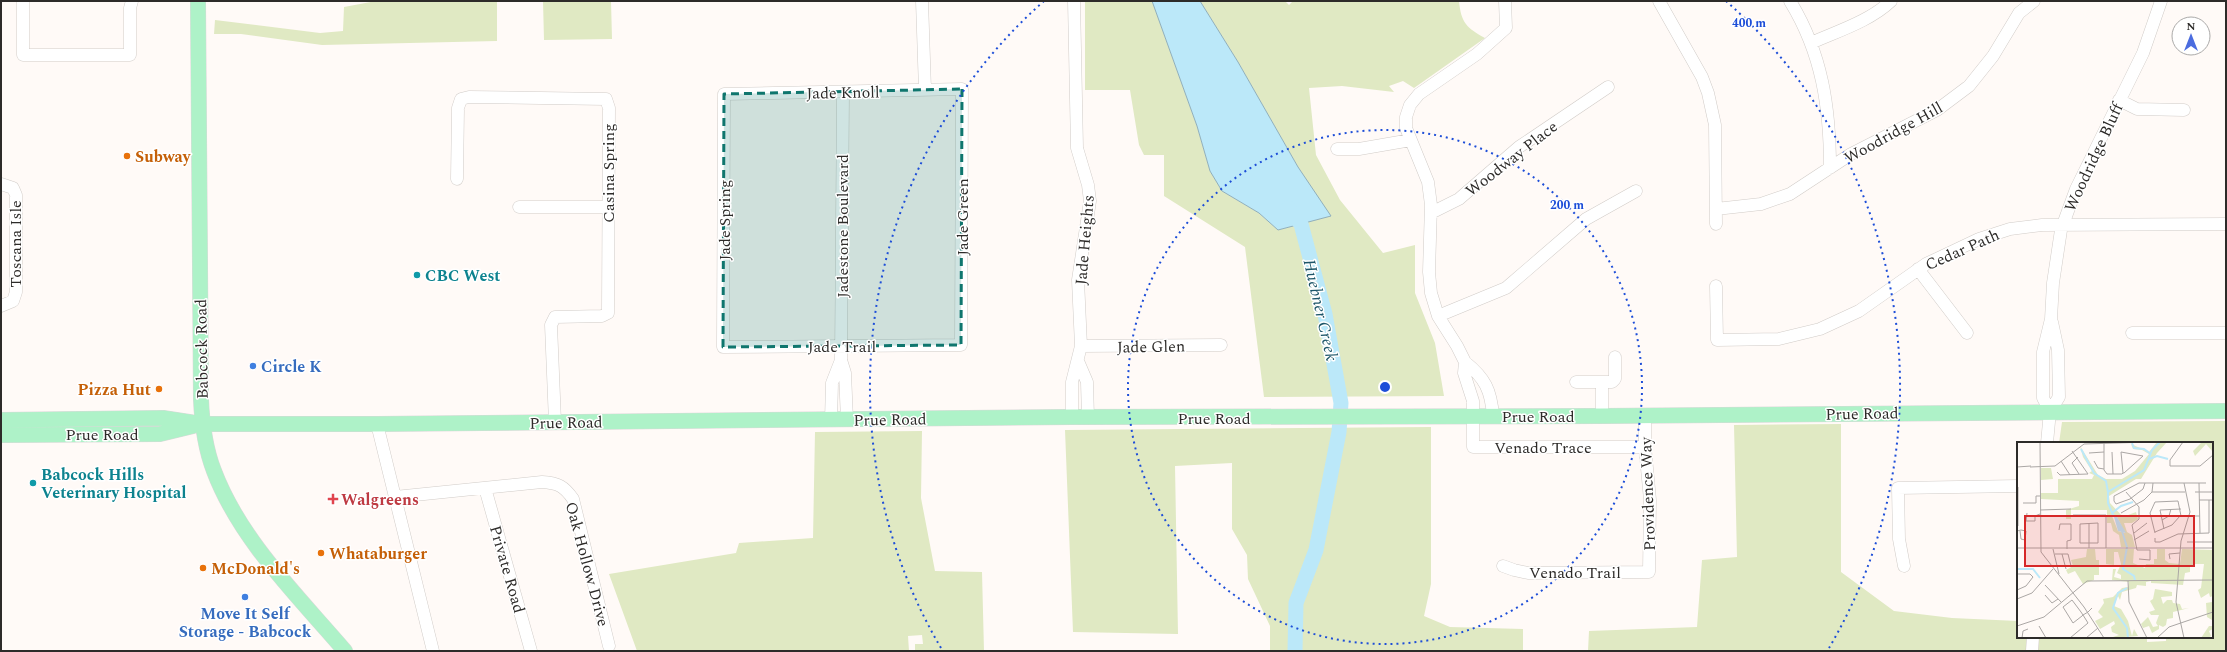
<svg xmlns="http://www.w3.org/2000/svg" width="2227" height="652" viewBox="0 0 2227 652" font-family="Spectral,serif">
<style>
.green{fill:#e0e9c3;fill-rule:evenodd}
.water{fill:#bbe8f9;stroke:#90afbb}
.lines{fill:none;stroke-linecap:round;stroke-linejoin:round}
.river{stroke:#bbe8f9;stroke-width:15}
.minor-casing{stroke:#d1ccc8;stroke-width:13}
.major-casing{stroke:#d9d9d8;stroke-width:16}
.minor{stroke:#fff;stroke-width:12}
.major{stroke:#aef2c8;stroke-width:15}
.marked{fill:#0f766e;fill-opacity:0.2;stroke:#0f766e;stroke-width:3;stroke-dasharray:8 5;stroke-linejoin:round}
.ring{fill:none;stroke:#1d4ed8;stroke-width:2;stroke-dasharray:2 4}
.food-dot{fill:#e8710a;stroke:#fff;stroke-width:1.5}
.culture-dot{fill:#0f9aa8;stroke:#fff;stroke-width:1.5}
.shop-dot{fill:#3f7fe0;stroke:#fff;stroke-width:1.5}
.health-dot{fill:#e0444e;stroke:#fff;stroke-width:1.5}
.labels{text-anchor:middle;stroke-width:3;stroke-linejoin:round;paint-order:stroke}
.street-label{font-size:16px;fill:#2d2b29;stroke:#fff}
.food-label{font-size:16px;font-weight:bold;fill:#c56008;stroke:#fff;text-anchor:start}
.culture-label{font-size:16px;font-weight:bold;fill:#0d838f;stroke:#fff;text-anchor:start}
.shop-label{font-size:16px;font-weight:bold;fill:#366cbe;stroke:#fff;text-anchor:start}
.health-label{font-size:16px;font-weight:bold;fill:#be3a42;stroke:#fff;text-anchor:start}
.water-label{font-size:17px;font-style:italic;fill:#1d5669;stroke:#fff}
.inset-river{fill:none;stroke:#bbe8f9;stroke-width:2}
.inset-road{fill:none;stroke:#aba7a5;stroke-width:1}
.view{fill:#d62828;fill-opacity:0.15;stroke:#d62828;stroke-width:2}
.inset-edge{fill:none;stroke:#2d2b29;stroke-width:2}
.centre{fill:#1d4ed8;stroke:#fff;stroke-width:2}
.ring-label{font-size:12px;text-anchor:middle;font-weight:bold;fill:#1d4ed8;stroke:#fff;stroke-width:3;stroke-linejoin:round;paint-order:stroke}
</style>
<rect width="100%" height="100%" fill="#fffaf7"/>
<path class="green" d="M376 1H497V41L322 45 241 34H214L215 20 320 33 343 31 344 7Z
M543 1H611L612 39 544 40Z
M1085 1H1152L1197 126 1210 171 1222 191 1259 213 1278 230 1330 216 1298 167 1238 62 1200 1H1285L1289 5 1293 1H1459C1461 23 1467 28 1485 38L1414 88 1403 81 1389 86 1394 92 1342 86 1309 88 1316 155 1340 200 1383 253 1415 245V293L1435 343 1444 396 1264 397 1245 247 1164 196V155H1144L1139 145 1130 90H1085Z
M2226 421V651H1588L1589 631 1697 627 1702 560 1737 557 1734 425 1841 424V572L1894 611 1952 618 2018 621V637H2147V642L2166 641V637H2212V443H2059L2062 422Z
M1431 427V584L1424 616 1450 627 1523 629V651H1270V626L1248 579 1247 555 1232 529V463L1175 466 1178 634 1073 632 1065 430Z
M922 431 921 498 935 571 982 572 984 651H637L609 574 736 553 739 543 813 538 815 432ZM922 635 923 644H915V651H909L908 636Z"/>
<path class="water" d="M1152 1H1200L1238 62 1298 167 1331 216 1278 230 1259 213 1222 191 1210 171 1197 126Z"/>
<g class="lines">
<path class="river" d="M1288 208 1301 224 1325 314 1341 403 1339 432 1316 550 1296 603 1295 651"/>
<g class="minor-casing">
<path id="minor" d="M23 1V55H130V8L132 1
M922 1 925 90
M1505 1 1506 28 1477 54 1419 94 1410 105 1406 117V128L1428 182 1431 205 1429 272 1431 293 1438 316 1457 346 1465 362 1464 373 1473 401V447H1645
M1659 1 1702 77 1708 93 1715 125 1716 224
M1790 1C1822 53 1830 107 1830 168
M1811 43C1838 31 1870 21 1891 1
M962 89 961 345 723 347 724 94Z
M843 92 841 360 845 373 847 420
M2119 100 2137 109 2184 110
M1337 149H1359L1411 140
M457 179 458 108 461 99 469 97 606 99 609 108 608 313 602 316 555 317 551 325 555 422
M1 184 13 188 16 195V292L13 301 1 306
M519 207H608
M1716 209 1761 204 1790 194 1851 154 1937 110 1969 86 1993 56 2019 13 2034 1
M1431 213 1459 199 1519 147 1608 87
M1918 269 1967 333
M1716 286 1717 340 1779 339 1820 329 1859 311 1926 264 1979 239 2010 229 2042 225 2226 224
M1438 316 1506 288 1586 219 1636 191
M2132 333H2226
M1081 346 1221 345
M1078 361 1087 382 1088 418
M1465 362C1485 378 1491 390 1493 416
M1576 382H1612L1615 379V357
M2050 411 2043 398V352L2051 319 2053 283 2061 230 2076 189 2143 53 2161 1
M1602 416V382
M1072 417V382L1081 346 1078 280 1090 201 1088 185 1077 148 1074 1
M831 420 832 383 841 360
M377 424 433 651
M2047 443 2050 411 2059 397 2058 350 2052 322
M485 488 531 651
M395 497 542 482C558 483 564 486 573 499L609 646
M1503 566 1514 570 1528 573 1649 572 1650 500 1645 447V416
M1904 566 1899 539 1898 488 2018 486
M2032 651 2033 637"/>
</g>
<g class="major-casing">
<path id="major" d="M198 1 201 399C202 424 205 448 214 471 240 540 298 596 345 651
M1 420 163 418 202 424H377L1072 417 1602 416 2226 411
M1 435 160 434 193 426"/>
</g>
<use href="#minor" class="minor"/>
<use href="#major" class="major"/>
</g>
<path class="marked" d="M962 89 961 345 723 347 724 94Z"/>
<g class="ring">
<circle cx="1385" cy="387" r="257"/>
<path d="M941 648A515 515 0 0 1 1044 1M1726 1A515 515 0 0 1 1829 648"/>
</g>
<g class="food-dot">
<circle cx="127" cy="156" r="4"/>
<circle cx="159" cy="389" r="4"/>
<circle cx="321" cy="553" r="4"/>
<circle cx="203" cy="568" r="4"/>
</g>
<g class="culture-dot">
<circle cx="417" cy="275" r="4"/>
<circle cx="33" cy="483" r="4"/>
</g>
<g class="shop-dot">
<circle cx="253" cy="366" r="4"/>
<circle cx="245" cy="597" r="4"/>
</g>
<path class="health-dot" d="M331 493h4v4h4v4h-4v4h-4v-4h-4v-4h4z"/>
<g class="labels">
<g class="street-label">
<text transform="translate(843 92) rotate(-1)" y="6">Jade Knoll</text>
<text transform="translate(1893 132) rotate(-29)" y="6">Woodridge Hill</text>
<text transform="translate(2093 157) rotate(-65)" y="6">Woodridge Bluff</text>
<text transform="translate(1511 158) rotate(-38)" y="6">Woodway Place</text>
<text transform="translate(608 173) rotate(-90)" y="6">Casina Spring</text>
<text transform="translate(962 217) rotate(-90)" y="6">Jade Green</text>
<text transform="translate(724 220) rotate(-90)" y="6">Jade Spring</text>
<text transform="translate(842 226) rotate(-90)" y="6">Jadestone Boulevard</text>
<text transform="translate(1084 240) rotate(-85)" y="6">Jade Heights</text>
<text transform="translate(15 244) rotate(-90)" y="6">Toscana Isle</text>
<text transform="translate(1962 249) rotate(-24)" y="6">Cedar Path</text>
<text x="842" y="352">Jade Trail</text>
<text transform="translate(1151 346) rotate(-1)" y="6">Jade Glen</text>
<text transform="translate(201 349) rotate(-91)" y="6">Babcock Road</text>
<text transform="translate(1862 413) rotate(-1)" y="6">Prue Road</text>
<text x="1538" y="422">Prue Road</text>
<text x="1214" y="424">Prue Road</text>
<text transform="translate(890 419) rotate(-1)" y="6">Prue Road</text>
<text transform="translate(566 422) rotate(-1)" y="6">Prue Road</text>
<text x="102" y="440">Prue Road</text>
<text x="1543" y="453">Venado Trace</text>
<text transform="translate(1647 494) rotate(-92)" y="6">Providence Way</text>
<text transform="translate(588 564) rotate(75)" y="6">Oak Hollow Drive</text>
<text transform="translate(508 569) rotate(74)" y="6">Private Road</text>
<text x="1575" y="578">Venado Trail</text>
</g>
<g class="food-label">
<text x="135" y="162">Subway</text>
<text x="151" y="395" text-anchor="end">Pizza Hut</text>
<text x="329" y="559">Whataburger</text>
<text x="211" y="574">McDonald's</text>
</g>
<g class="culture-label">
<text x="425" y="281">CBC West</text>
<text x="41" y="480">Babcock Hills<tspan x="41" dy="18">Veterinary Hospital</tspan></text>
</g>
<g class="shop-label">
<text x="261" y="372">Circle K</text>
<text x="245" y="619" text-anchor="middle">Move It Self<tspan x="245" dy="18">Storage - Babcock</tspan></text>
</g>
<g class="health-label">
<text x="341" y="505">Walgreens</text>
</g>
<g class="water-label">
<text transform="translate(1321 310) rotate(77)" y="6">Huebner Creek</text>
</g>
</g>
<g transform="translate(2017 442)">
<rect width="196" height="196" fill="#fffaf7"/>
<path d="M140 0H150L140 11 124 37H119L92 54 93 61 106 75 119 70 121 77 115 81H107L110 90 115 93 118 105H104L102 93 96 89 94 81H90V68H54V77H49V68L62 64V59L24 57V51H41V37H75L77 33 72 31 75 29 66 15 63 4 81 33 89 37H105L118 29 132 12 125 8 116 7 114 2 132 10ZM95 74 100 75 108 91 101 89ZM185 0H195L196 10 189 2 178 14 176 9ZM24 26H34L36 37 24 38ZM70 107H78L79 118H82V133H77V138L66 142 58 129 51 132 49 128 56 124 54 118 69 115ZM89 107H117L116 121 128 126 129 122H137V117H140V107H148V118L152 121 163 122 165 107 196 108V154L193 155 192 151 184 156 181 148 184 146 187 122H178V125H173V130L168 131 166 143 134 141V139L129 140V144L120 143 119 146 105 150 103 158 101 154 99 157 97 164 104 167 111 179 115 194 117 187 121 194 93 196 102 193 95 190 94 185 98 182 97 179 83 187 78 179 86 175 81 170 87 161 86 157 96 155 105 146 111 145 112 140 95 138 96 127H99L97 135 104 137V133L100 131 104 122 101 110H97V123L89 122ZM138 147 155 150V154L144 155 146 162 150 158H155L156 161 163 162 165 167 172 166 156 170V176L150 177 149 183 146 185 142 183V187L135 191 132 184 126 186 124 182 131 175 136 185 141 184 139 181 142 173H134L132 170 138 168 133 159 136 157ZM196 155V187L192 189 194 194 191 196H184L192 184H196L195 178 190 175 189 161 195 160Z" fill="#e0e9c3" fill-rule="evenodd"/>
<path d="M96 71 100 75 109 91 101 89Z" fill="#bbe8f9"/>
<path class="inset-river" d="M115 1 117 6 127 7 134 12M64 7 77 31 89 39 91 50M132 17 140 14 151 17M95 71 104 64 116 60M96 73 91 61V50L127 28 135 8 143 0M105 89 110 105 106 127 117 134 118 138M0 127H16L23 136M110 146 101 151 96 166 110 186 111 196"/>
<path class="inset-road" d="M23 0 24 110 67 165 87 196M166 0 153 18V24H183L196 13M87 1V28L90 32H105L106 31H107L126 14 104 10 106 31M95 10 96 32M72 11 87 10M61 15 55 21 62 32M44 19 53 33M77 19 81 26 87 27M0 25 14 24M13 25 38 24 67 2 132 0M40 30 43 33 71 32 55 9M128 41 126 47 113 57 99 62 97 59V54L122 41H189M182 41 183 91M109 50 122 65V77L115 83 120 108H133M135 50H168M178 50H196M182 58H196M6 61H19V54H23M23 68 54 67M10 71 9 79H18V74L23 72M104 71 127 58 135 50 136 41M56 73H89V106M145 78 152 74 154 67M72 81V106M81 81V101H63V82ZM1 84V45M147 87 143 68 164 67M42 88 43 82H54V98L50 99V107M0 89 4 88 9 89 8 98 4 97 3 89M138 90 155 83 163 74H183M117 91 130 81M138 91 133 71 138 60 161 59 164 74M138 96V100H143L161 92 192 91V58M117 98 132 89M164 99 159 160 167 196M164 99 173 70 167 41M170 100H196M0 106H196M36 107 42 132M38 112H51L54 124M45 112 49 127M122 117 133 118V108M153 117 152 112 163 111M0 132H13L16 135 9 144 0 148M111 139 112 160 130 196M28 143 44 160M28 153 35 161 41 157M0 157 15 151 36 127M0 184 27 175 70 139 196 138M22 184 29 196M5 196 6 189 11 187M53 196 71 181 66 173 64 170 55 158 46 165 56 181 65 174 66 173 71 170 75 166M69 196 81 186M140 196 152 185 196 170"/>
<path class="view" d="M8 74H177V124H8Z"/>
<rect width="196" height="196" class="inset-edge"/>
</g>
<circle cx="1385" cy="387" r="6" class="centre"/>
<g class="ring-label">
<text x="1749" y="27">400 m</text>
<text x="1567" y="209">200 m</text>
</g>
<rect width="2227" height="652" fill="none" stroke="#2d2b29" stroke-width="4"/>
<g transform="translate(2191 36)"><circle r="19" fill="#ffffff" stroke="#abaaa9"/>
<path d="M0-3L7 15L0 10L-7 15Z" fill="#4b6cdf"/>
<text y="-6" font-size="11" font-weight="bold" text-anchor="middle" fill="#2d2b29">N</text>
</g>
</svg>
